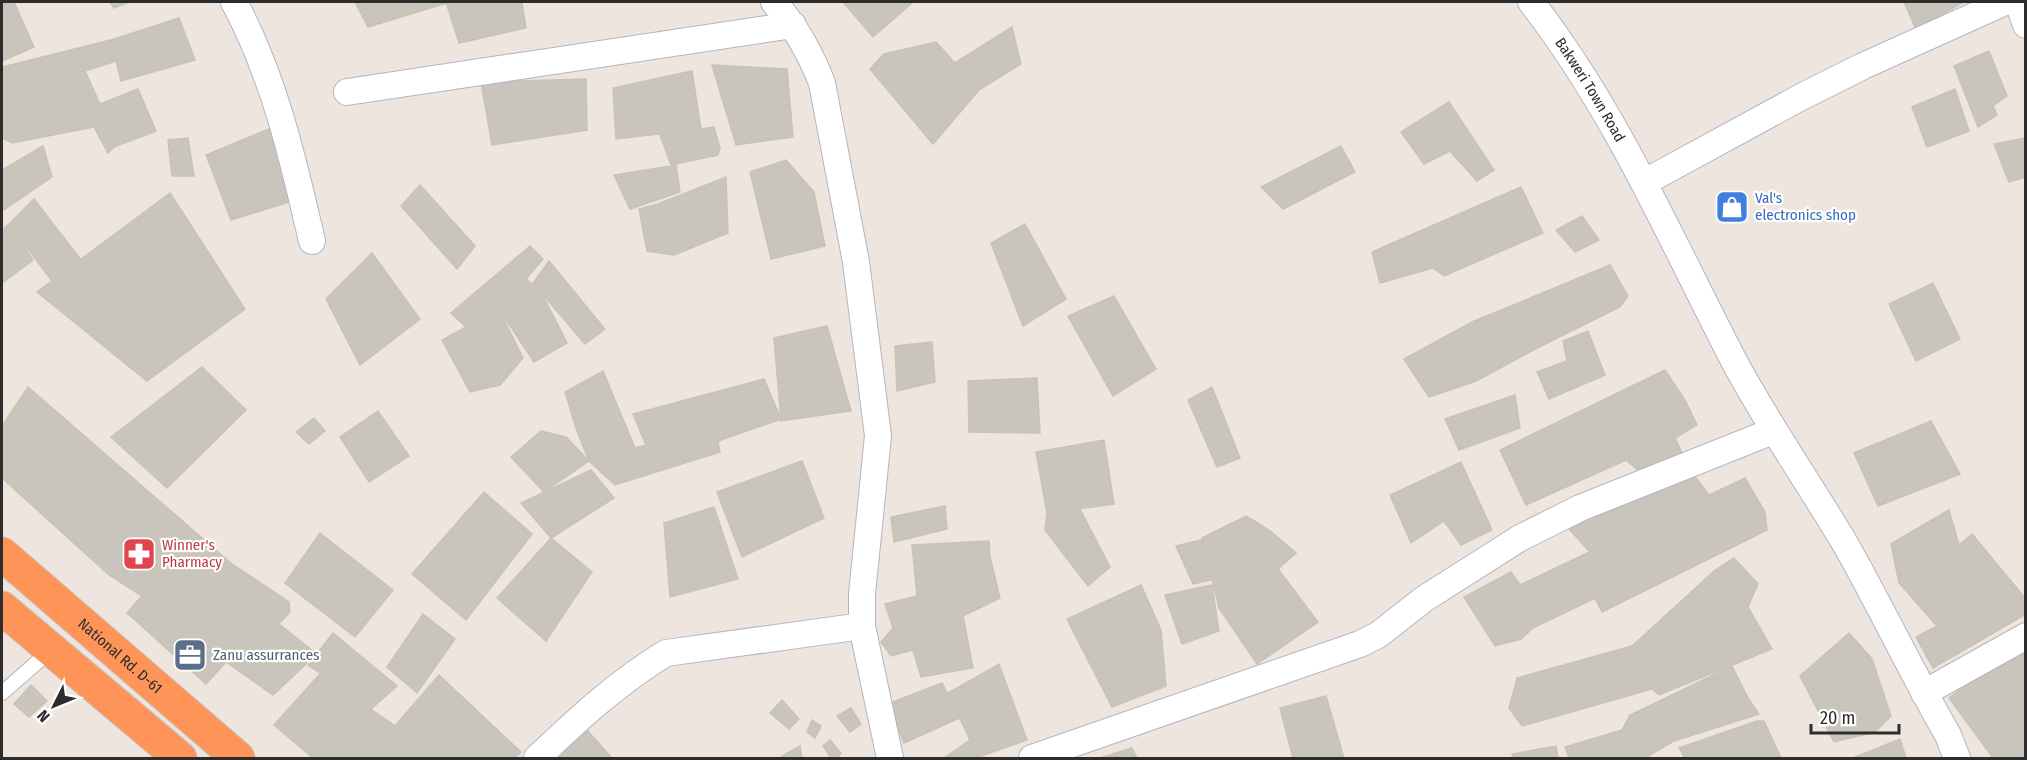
<svg xmlns="http://www.w3.org/2000/svg" width="2027" height="760" viewBox="0 0 2027 760" font-family="'Fira Sans Condensed',sans-serif">
<style>
.building{fill:#c9c4bc;stroke:#cac2b7;stroke-width:1.5}
.lines{fill:none;stroke-linecap:round;stroke-linejoin:round}
.lane-casing{stroke:#b2b5c0;stroke-width:16}
.street-casing{stroke:#b2b5c0;stroke-width:28}
.highway-casing{stroke:#c8c8c8;stroke-width:35}
.lane{stroke:#fff;stroke-width:14}
.street{stroke:#fff;stroke-width:26}
.highway{stroke:#ff9458;stroke-width:33}
.labels{text-anchor:middle;stroke-width:4.5;stroke-linejoin:round;paint-order:stroke}
.street-label{font-size:15px;fill:#2c2c2c;stroke:#fff}
.shop-label{font-size:15px;fill:#366cbe;stroke:#fff;text-anchor:start}
.health-label{font-size:15px;fill:#be3a42;stroke:#fff;text-anchor:start}
.service-label{font-size:15px;fill:#4e5e75;stroke:#fff;text-anchor:start}
</style>
<rect width="100%" height="100%" fill="#eee6de"/>
<path class="building" d="M2 2H14L34 47 2 61Z
M110 2H129L114 8Z
M355 2H446L447 3 368 27Z
M446 2H522L526 28 459 43Z
M843 2H913L873 37Z
M1904 2H1961L1962 3 1916 29Z
M179 18 195 60 121 81 111 40Z
M1012 27 1021 64 979 90 955 63Z
M111 40 116 61 85 71 100 104 138 89 156 131 114 147 108 153 94 127 12 143 2 138V67Z
M936 42 979 90 933 144 870 69 884 54Z
M1989 51 2007 96 1993 106 1997 115 1978 127 1954 66Z
M712 65 787 69 793 137 736 145Z
M692 71 701 129 616 139 613 88Z
M586 79 587 130 492 145 481 82Z
M1955 89 1969 131 1927 147 1912 107Z
M1449 102 1494 170 1477 181 1450 151 1424 164 1401 132Z
M714 127 720 148 718 155 671 165 660 135Z
M271 128 302 198 231 220 206 155Z
M188 138 194 176H172L168 140Z
M2026 138V177L2009 182 1994 144Z
M43 146 52 177 2 211V170Z
M1341 146 1355 172 1283 209 1261 187Z
M786 160 814 192 825 246 771 259 750 172Z
M676 165 680 192 630 209 614 175Z
M726 177 728 233 674 255 647 251 639 209 658 204Z
M420 185 475 246 457 269 401 206Z
M1521 187 1543 233 1444 276 1433 268 1380 283 1372 252Z
M170 193 245 309 147 381 37 292Z
M34 199 81 260 52 281 9 224Z
M1582 216 1599 240 1575 252 1556 230Z
M9 224 33 260 2 283V230Z
M1025 224 1066 299 1023 326 991 243Z
M530 246 543 259 526 279 540 290 567 343 534 362 499 309 466 327 451 313Z
M372 253 420 319 360 365 326 299Z
M549 261 605 329 585 344 533 283Z
M1610 265 1628 296 1620 307 1545 344 1476 381 1429 397 1404 359 1472 322Z
M1933 283 1960 339 1916 361 1889 304Z
M1114 296 1156 369 1113 396 1068 316Z
M499 309 523 358 500 385 470 392 442 340Z
M827 326 851 411 781 421 774 338Z
M1588 331 1605 375 1549 399 1537 372 1567 361 1563 341Z
M932 342 935 382 897 391 895 346Z
M202 367 246 410 167 488 111 437Z
M1665 370 1685 400 1697 425 1675 438 1682 453 1640 472 1626 460 1526 505 1500 450Z
M603 371 635 448 646 445 633 414 764 379 781 419 718 441 720 452 615 485 589 461 576 428 565 392Z
M1037 378 1040 433 969 432 968 381Z
M28 387 232 564 289 602 290 612 279 624 314 652 305 665 273 695 226 662 206 684 127 613 142 596 109 575 2 478V426Z
M1212 387 1240 458 1217 467 1188 400Z
M1515 395 1520 428 1459 450 1445 419Z
M378 411 409 456 369 482 340 437Z
M314 418 325 431 309 444 296 432Z
M1931 421 1960 474 1878 506 1854 453Z
M541 431 566 437 589 461 544 492 511 457Z
M1104 440 1114 504 1047 513 1036 452Z
M802 461 824 518 742 557 717 492Z
M1461 462 1492 530 1461 545 1444 521 1411 543 1390 495Z
M591 470 614 498 551 538 521 503Z
M1693 474 1709 495 1589 551 1569 529Z
M1745 478 1765 512 1767 530 1602 612 1595 598 1533 628 1521 639 1495 646 1464 597 1511 572 1520 585Z
M484 492 532 534 466 620 412 574Z
M945 506 947 529 894 542 891 517Z
M714 507 738 579 670 597 664 523Z
M1080 509 1110 567 1088 586 1045 530 1047 513Z
M1949 510 1959 545 1972 534 2026 599V614L1933 668 1916 637 1937 626 1899 583 1891 544Z
M1246 516 1269 530 1296 553 1278 569 1318 622 1257 664 1219 608 1202 538Z
M320 533 393 590 355 637 285 583Z
M551 538 592 572 546 641 497 598Z
M1201 540 1211 580 1193 584 1176 546Z
M989 541 990 557 1000 598 963 616 973 668 921 677 913 650 891 656 881 642 893 628 885 604 917 596 912 545Z
M1734 558 1758 584 1748 607 1772 649 1659 695 1652 689 1522 726 1509 708 1517 678 1632 646 1714 571Z
M1141 585 1161 630 1166 686 1112 707 1067 619Z
M1212 585 1219 631 1182 644 1165 595Z
M423 614 455 639 417 693 387 667Z
M333 633 397 686 372 708 308 665Z
M1849 633 1872 659 1891 716 1875 732 1834 742 1800 676Z
M2026 653V758H1993L1949 698 1992 666Z
M999 664 1027 740 978 757 948 693Z
M1732 666 1748 698 1759 714 1674 741 1645 758H1569L1565 747 1622 730 1630 715Z
M320 674 395 726 367 758H313L274 725Z
M439 675 521 752 515 758H367Z
M942 683 960 718 904 743 888 704Z
M31 685 47 701 29 717 14 704Z
M1326 696 1344 758H1293L1280 708Z
M782 700 799 719 789 729 770 713Z
M851 708 861 724 850 732 837 716Z
M812 720 821 726 815 738 807 732Z
M1757 721H1764L1781 758H1685L1679 748Z
M587 730 612 758H559Z
M1900 739 1906 758H1853Z
M830 740 841 753 837 758H831L823 746Z
M970 740 978 757 976 758H944Z
M800 746 802 758H783L782 756Z
M1556 746 1558 758H1513L1512 754Z
M1132 748 1137 758H1100Z"/>
<g class="lines">
<g class="lane-casing">
<path id="lane" d="M2 693 50 651"/>
</g>
<g class="street-casing">
<g id="street">
<path d="M234 2C274 76 293 159 312 241"/>
<path d="M774 2C795 26 810 52 822 83L856 262 878 436 862 594V626L890 758"/>
<path id="s1" d="M1531 2C1616 111 1670 238 1734 361 1768 425 1810 484 1847 547 1882 609 1912 673 1948 735L1957 758"/>
<path d="M2018 2 2026 25"/>
<path d="M347 92 793 25"/>
<path d="M1645 182 1803 96 1863 66 2005 2"/>
<path d="M1924 693 2026 636"/>
<path d="M537 758C577 720 618 682 666 653L862 626"/>
<path d="M1032 758 1360 644 1378 635 1424 599 1520 538 1580 508 1773 431"/>
</g>
</g>
<g class="highway-casing">
<g id="highway">
<path id="s2" d="M2 554 238 758"/>
<path d="M2 608 180 758"/>
</g>
</g>
<use href="#lane" class="lane"/>
<use href="#street" class="street"/>
<use href="#highway" class="highway"/>
</g>
<defs>
<g id="shop-square" transform="scale(1.725)"><rect x="-9" y="-9" width="18" height="18" rx="4" fill="#3f7fe0" stroke="#fff"/><path d="M-5-2.5h2.3a2.7 3.5 0 0 1 5.4 0H5L5.5 6h-11ZM-1.5-2.5h3a1.5 2.3 0 0 0-3 0Z" fill="#fff"/></g>
<g id="pharmacy-square" transform="scale(1.725)"><rect x="-9" y="-9" width="18" height="18" rx="4" fill="#e0444e" stroke="#fff"/><path d="M-2-6h4v4h4v4h-4v4h-4v-4h-4v-4h4Z" fill="#fff"/></g>
<g id="office-square" transform="scale(1.725)"><rect x="-9" y="-9" width="18" height="18" rx="4" fill="#5c6f8a" stroke="#fff"/><path d="M-6-3h4V-5.5h4V-3h4V5H-6ZM-1-4.5V-3h2v-1.5ZM-6 0V1H6V0Z" fill="#fff"/></g>
</defs>
<g fill-rule="evenodd">
<use href="#shop-square" x="1732" y="207"/>
<use href="#pharmacy-square" x="139" y="554"/>
<use href="#office-square" x="190" y="655"/>
</g>
<g class="labels">
<g class="street-label">
<text dy="5" stroke="none"><textPath href="#s1" startOffset="106">Bakweri Town Road</textPath></text>
<text dy="5" stroke="none"><textPath href="#s2" startOffset="156">National Rd. D-61</textPath></text>
</g>
<g class="shop-label">
<text x="1755" y="203">Val's<tspan x="1755" dy="17">electronics shop</tspan></text>
</g>
<g class="health-label">
<text x="162" y="550">Winner's<tspan x="162" dy="17">Pharmacy</tspan></text>
</g>
<g class="service-label">
<text x="213" y="660">Zanu assurrances</text>
</g>
</g>
<rect width="2027" height="760" fill="none" stroke="#2c2c2c" stroke-width="6"/>
<g transform="translate(54 706) rotate(227)" stroke="#ffffff" stroke-width="4.5" paint-order="stroke">
<path d="M0-4.5L10 22L0 15L-10 22Z" fill="#2c2c2c"/>
<text y="-9" font-size="16" font-weight="bold" text-anchor="middle" fill="#2c2c2c">N</text>
</g>
<path d="M1811 724v9h88v-9" fill="none" stroke="#2c2c2c" stroke-width="3"/>
<text x="1820" y="724" font-size="18" fill="#2c2c2c" stroke="#ffffff" stroke-width="4.5" paint-order="stroke">20 m</text>
</svg>
